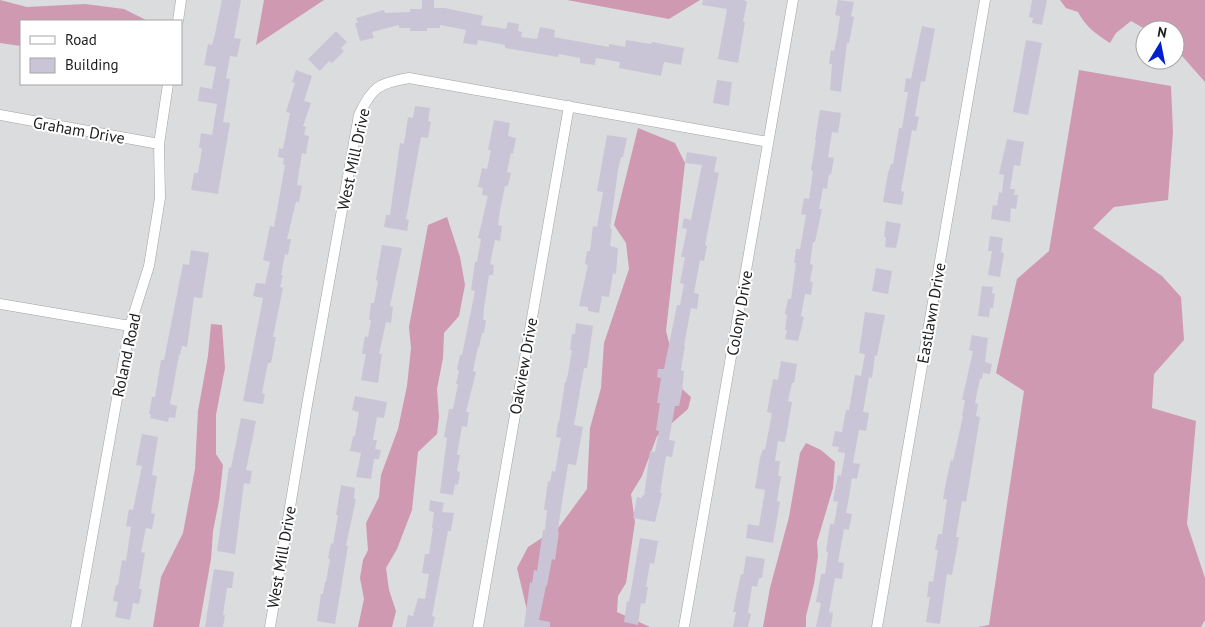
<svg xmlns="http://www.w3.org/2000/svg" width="1205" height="627" viewBox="0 0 1205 627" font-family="'PT Sans',sans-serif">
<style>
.residential{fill:#dbdcdd;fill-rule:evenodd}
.forest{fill:#cf99b1}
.building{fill:#cac5d6}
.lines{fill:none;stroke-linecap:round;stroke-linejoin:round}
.street-casing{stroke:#a2a2a2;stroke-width:11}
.street{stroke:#fff;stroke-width:10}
.labels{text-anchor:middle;stroke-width:4;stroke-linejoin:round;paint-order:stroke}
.street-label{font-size:16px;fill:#1e1e1e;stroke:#fff}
</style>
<rect width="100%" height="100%" fill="#eae4ef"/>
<path class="residential" d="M0 0H1205V627H0ZM21 21H181V84H21ZM1145 30H1175V60H1145Z"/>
<path class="forest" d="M0 0 27 7 85 4 124 9 148 21H21V46L0 43Z
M264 0H324L256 45Z
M567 0H700L669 19Z
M1060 0H1205V82L1175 48V30H1147L1131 21 1116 33 1110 43C1095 33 1087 28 1078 12L1066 8Z
M1079 70 1171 86 1173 132 1168 200 1114 207 1093 228 1162 276 1181 297 1184 340 1154 374 1152 408 1196 421 1187 524 1205 578V620L1201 627H978L989 625 1024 391 996 373 1017 279 1049 251Z
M638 128 675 143 685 163 666 331 681 388 691 397 688 409 657 436 642 476 631 494 635 522 626 583 618 596 617 612 650 627H531L517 568 528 547 559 527 587 489 590 428 601 388 604 343 629 269 626 243 614 225Z
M447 217 460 257 465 285 459 316 444 333 443 358 437 389 439 417 437 434 418 452 412 510 397 549 386 568 389 590 396 611 392 627H358L364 599 360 578 363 560 368 550 366 523 379 497 381 475 398 429 407 386 411 348 409 327 428 225Z
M211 324 222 325 225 368 216 415V454L223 465 219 501 213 531 211 559 199 627H153L161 577 183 533 195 469 198 411 208 356Z
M806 443 821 450 835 462 833 488 817 542 818 556 814 584 806 616V627H763L770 588 789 517 800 453Z"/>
<path class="building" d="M222 0H241L234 38 241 39 237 57 230 56 226 78 230 79 223 122 230 123 218 194 191 190 194 173H198L202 148H199L201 133 212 135 217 104 198 101 200 87 212 89 216 67 204 65 208 44 212 45 215 34Z
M422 0H434V8H445L483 16 481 25 506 29 508 22 519 24 518 31 522 32 521 37 537 39 540 27 555 30 554 37 609 47V44L625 47 626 40 651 44 652 42 684 48 681 65 664 62 661 76 619 68 620 62 596 58 595 65 580 63V58L559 54 558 57 511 49 505 48V45L478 40 477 45 463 43 466 30 440 25V28H427V31H410V28H399V25L372 32 374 38 360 41 355 23H358L356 18 384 10 385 13 410 12V9H422Z
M703 0H744L747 2 743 22H745L738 63 718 59 727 9 702 5Z
M838 0 854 2 851 16 854 17 849 43H847L841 92 830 90 832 64H829L831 50 834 51 838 31 840 16 835 15Z
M1032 0H1047L1042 25 1032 23 1033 18 1029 17Z
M922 26 935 29 925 82 921 81 915 116 919 117 916 131 912 130 901 191 904 192 902 205 883 202 888 173 891 164H893L899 128H902L908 92H904L906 78 911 79Z
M336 31 347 42 341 48 344 51 332 63 329 61 320 71 308 59Z
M1026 40 1042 43 1028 115 1013 112Z
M296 70 312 76 304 101 311 103 303 126 306 127 304 135 309 136 306 154 302 153 297 185 302 186 299 202H296L287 239H291L288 255 285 254 281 275H283L280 287 283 288 273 337H276L271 363H268L262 393 265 394 263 404 243 401 263 298 253 296 256 283 265 284 270 262 263 260 270 226 274 227 285 165H283L284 158 278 157 279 148 283 149 290 113 286 112 295 83 292 82Z
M717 80 732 82 729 106 713 103Z
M415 106 430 108 428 121 431 122 428 138 421 137 406 219 409 220 407 231 384 227 386 215H390L400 143 404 144 408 117 413 118Z
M820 110 841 113 838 133 832 132 828 157 834 158 831 175 829 174 827 189 823 188 819 209H822L815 242H813L810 264 813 265 810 282H813L811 295 805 294 801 316 804 317 798 341 785 339 787 330H785L787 315 785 314 788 299H791L796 263H794L796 249H800L806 215 801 214 804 198 809 199 813 171 811 170 816 140H815Z
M494 120 510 123 508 136 516 138 513 154 511 153 507 172 511 173 508 186H505L500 211 498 225 502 226 500 241 495 240 490 264 494 265 493 275H489L484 308 483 320H486L484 333H482L479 347H478L473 371 476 372 466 412H469L467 427 462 426 457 455H460L457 471 460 472 458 485 455 484 453 495 440 493 447 438 444 437 449 409H453L458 384H456L459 371 457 370 460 355H462L475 291 471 290 475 262H477L481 239 478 238 488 196 482 195 483 188 478 187 482 168 487 169 491 150H488Z
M607 135 627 138 623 157H621L618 170 610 229H612L610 246 618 248 616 274 613 273 609 297 602 296 599 313 588 311V307L579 306 588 265 585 264 587 251H590L593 226 597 227 603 192 597 191Z
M1007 139 1024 142 1020 166 1014 165 1010 189H1015L1014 195H1018L1016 209 1011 208 1010 222 991 219 993 205 997 206 999 192 1002 193 1004 175 999 174Z
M687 152 717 157 714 172 719 173 705 245 707 246 704 261 700 260 694 293 699 294 697 309 691 308 684 345H685L681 370 684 371 682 392 679 406H675L669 440 675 441 672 457 666 456 660 493H662L655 522 633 518 637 497 642 498V495L644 496 650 451 655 452 659 431 656 430 660 403H657L661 378 657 377 658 369H664L677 305H680L684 284 680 283 685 257H681L687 229 682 228 684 218 691 220 702 165 685 163Z
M886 221 901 224 896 248 885 247 886 237H884Z
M990 236 1003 238 1001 252 1004 253 1000 277 988 275 992 251H988Z
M382 245 402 248 390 306 393 307 391 323 386 322 379 354H382L378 383 361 380 366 354H362L365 336 368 337 371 320H369L371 303H374L378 281 376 280Z
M191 250 209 253 202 298 194 297 187 347 182 346 180 355H179L170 404 177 406 175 418 169 417 168 422 150 418 151 414H149L152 397H155L161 360H164L183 264 189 265Z
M876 268 892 271 888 294 872 291Z
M982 286 993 287 992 293 995 294 993 308H990L989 317 978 316Z
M865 312 885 315 877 356 875 355 872 378 869 377 863 412 869 413 866 431 859 430 853 463 860 464 857 479 852 478 849 497 846 513 852 514 849 530 844 529 838 562 844 563 842 579 835 578 829 612 833 613 831 627H816L821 603 816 602 821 574H825L828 552 826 551 830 524H834L838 502 833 501 838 475 841 476 845 453 838 452 839 447 832 446 835 431 842 432 846 410H849L855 375 861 376 865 354 859 353Z
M576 323 593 326 587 368H584L574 425 583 427 576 465 568 464 559 522 558 532H559L555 560 552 559 547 586H546L539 620 550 622V627H524L530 582 532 583 534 570 537 571 543 530H545L547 510H544L548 481 550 482 552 471 555 472 558 454 561 438 556 437 558 422H559L565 382H566L568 374 572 350H570L572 334H575Z
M972 335 988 338 985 362 992 364 990 374 983 373 982 379H980L975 403 978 404 976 416 980 417 966 502 962 501 956 537H959L952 575 947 574 940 624 926 622 930 597H927L929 581 933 582 938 550H935L938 534H942L947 499H943L946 482 951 460 953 461 963 416H962L965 400H962L973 351 969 350Z
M781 361 797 364 794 383H792L788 401 792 402 785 442 778 441 775 461H780L778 476H781L777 501 780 502 773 543 746 538 748 524 759 526 765 490 755 488 760 458 763 449 765 450 772 413 767 412 773 379 778 380Z
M355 396 387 402 384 418 377 417 373 440H377L375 449 381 450 379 459H374L371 479 356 477 361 453 350 451 353 436H355L359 412 352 410Z
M241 418 256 421 246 470 252 471 250 484 244 483 235 554 217 551 229 467 231 468Z
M142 434 158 437 152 475 157 476 151 513 155 514 152 529 146 528 141 552 145 553 139 589H142L139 604 133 603 130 620 115 617 118 602 113 601 116 585H118L122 560 126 561 131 527 126 526 129 509 133 510 142 466 136 465Z
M341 485 355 488 354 499H356L348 536 346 546H348L335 624 317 621 321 594H323L325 582H326L330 559 328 558 331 543 333 544 338 515H336Z
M430 500 444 503 442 512 454 513 451 531H448L432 616 435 617 433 627H406L408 615 413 616 418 598 425 599 429 574 422 573 425 554H429L433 528H432L434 512 429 511Z
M640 538 658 541 654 564 650 563 646 587H648L645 604 641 603 638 625 624 622 627 601 629 602Z
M746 556 765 559 762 578H759L757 587 752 586 748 613 751 614 748 627H733L736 612H733L736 597 741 574 743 575Z
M214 569 234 572 232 588H227L223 615H225L223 627H205Z"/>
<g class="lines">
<g class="street-casing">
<path id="street" d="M178 21 181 0
M0 115 159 144
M0 304 130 326
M76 627 130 326 149 266 160 198 159 144 168 84
M270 627 307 405 359 115C372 87 379 83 409 78L768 142
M478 627 569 106
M684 627 793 0
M877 627 985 0"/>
</g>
<use href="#street" class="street"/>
</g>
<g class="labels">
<g class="street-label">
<text transform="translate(79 130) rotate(10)" y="6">Graham Drive</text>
<text transform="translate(353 159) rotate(-78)" y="6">West Mill Drive</text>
<text transform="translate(739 313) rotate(-80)" y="6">Colony Drive</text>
<text transform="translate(931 313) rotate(-80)" y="6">Eastlawn Drive</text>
<text transform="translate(126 355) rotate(-78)" y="6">Roland Road</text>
<text transform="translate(523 366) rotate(-80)" y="6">Oakview Drive</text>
<text transform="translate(281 557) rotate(-80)" y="6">West Mill Drive</text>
</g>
</g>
<rect x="20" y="20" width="162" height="65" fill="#ffffff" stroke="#a5a5a5"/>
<rect x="30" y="36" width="25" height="8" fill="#ffffff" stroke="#a5a5a5"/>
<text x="65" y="45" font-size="15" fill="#1e1e1e">Road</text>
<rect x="30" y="58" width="25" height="15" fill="#cac5d6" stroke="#a5a5a5"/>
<text x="65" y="70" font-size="15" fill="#1e1e1e">Building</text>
<g transform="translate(1160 45) rotate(10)"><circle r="24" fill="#ffffff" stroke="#a5a5a5"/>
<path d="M0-4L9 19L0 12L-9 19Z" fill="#0020cd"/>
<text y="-8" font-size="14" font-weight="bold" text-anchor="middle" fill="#1e1e1e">N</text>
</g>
</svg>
